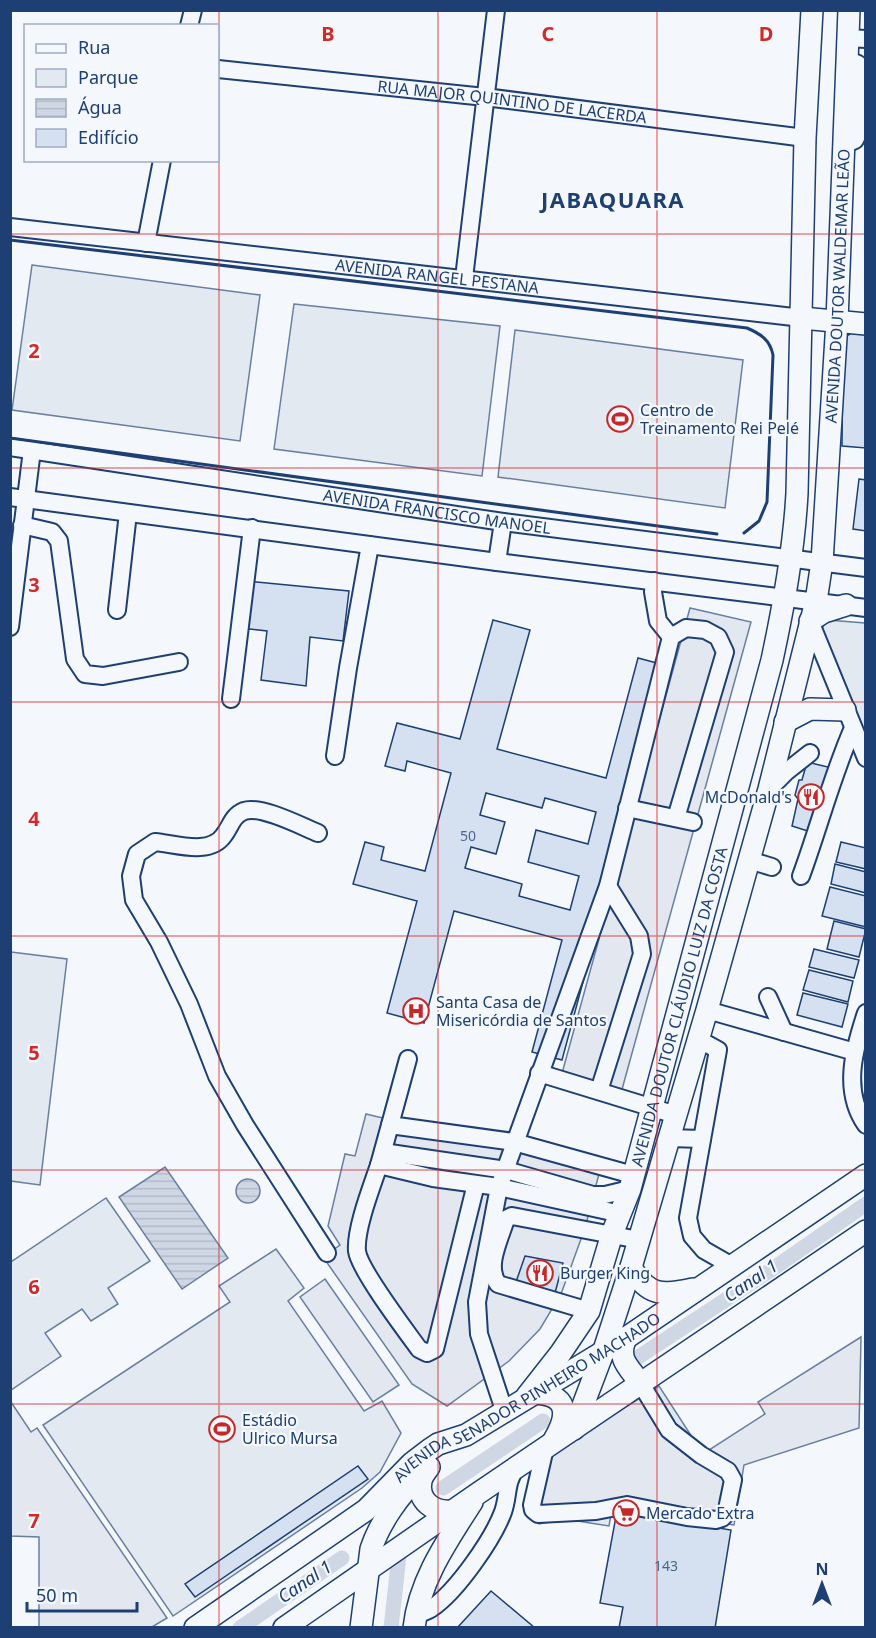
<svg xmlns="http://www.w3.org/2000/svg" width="876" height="1638" viewBox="0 0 876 1638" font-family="'Noto Sans',sans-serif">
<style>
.green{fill:#e3e9f0;stroke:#687fa3;stroke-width:1.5}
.parking{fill:#e3e8f0;stroke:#687fa3;stroke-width:1.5}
.water{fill:url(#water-rules);stroke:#687fa3;stroke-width:1.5}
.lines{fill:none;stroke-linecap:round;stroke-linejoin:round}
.canal{stroke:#cfd7e4;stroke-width:15}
.building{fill:#d5e0f0;stroke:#1d3f73;stroke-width:1.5;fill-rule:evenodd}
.minor-casing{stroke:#1d3f73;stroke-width:20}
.major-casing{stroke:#1d3f73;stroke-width:24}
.minor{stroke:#f4f7fb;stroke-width:16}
.major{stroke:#f4f7fb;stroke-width:21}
.wall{stroke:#1d3f73;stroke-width:3}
.grid{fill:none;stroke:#d62828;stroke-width:1.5;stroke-opacity:0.55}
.labels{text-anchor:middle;stroke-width:4.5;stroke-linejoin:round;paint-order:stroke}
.number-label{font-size:14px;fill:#4b6792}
.street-label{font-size:16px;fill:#1d3f73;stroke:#f4f7fb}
.poi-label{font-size:16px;fill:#1d3f73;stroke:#f4f7fb;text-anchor:start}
.water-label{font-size:18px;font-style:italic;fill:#1d3f73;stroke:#f4f7fb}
.district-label{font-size:22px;font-weight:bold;letter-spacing:1.5px;fill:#1d3f73;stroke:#f4f7fb}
.grid-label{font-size:20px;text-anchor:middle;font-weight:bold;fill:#d62828;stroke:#f4f7fb;stroke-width:4.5;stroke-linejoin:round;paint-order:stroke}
</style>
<defs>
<pattern id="water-rules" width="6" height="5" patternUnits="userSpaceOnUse" patternTransform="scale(1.5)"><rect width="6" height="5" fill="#cfd7e4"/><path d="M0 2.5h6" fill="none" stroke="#b1bac7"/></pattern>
</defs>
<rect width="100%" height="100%" fill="#f4f7fb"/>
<path class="green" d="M32 265 260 295 240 441 12 410Z
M294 304 500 326 482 476 274 449Z
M515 330 743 360 725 508 498 477Z
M827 620 865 623V739L821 630Z
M11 952 67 959 40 1185 11 1181Z
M106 1198 150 1261 108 1288 118 1304 91 1321 82 1309 45 1333 61 1356 11 1390V1262Z
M276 1249 304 1288 288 1301 364 1411 382 1401 401 1433 380 1472 362 1488 173 1616 43 1425 230 1302 219 1286Z"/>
<path class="parking" d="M690 608 751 622 621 1093 561 1077Z
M366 1114 600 1170 585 1228 561 1294 540 1329 509 1361 447 1406 412 1384 323 1257 340 1245 328 1226 345 1154 355 1156Z
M325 1279 399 1385 373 1402 300 1297Z
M861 1337 859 1428 744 1465 734 1525 612 1508 609 1526 565 1519 539 1524 529 1516 524 1502 536 1463 659 1386 703 1454 765 1414 758 1402Z
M11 1402 31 1432 37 1428 167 1618 152 1627H39V1537L11 1536Z"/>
<path class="water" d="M165 1167 228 1258 182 1289 119 1197Z
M236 1191a12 12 0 1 1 24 0a12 12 0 1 1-24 0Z"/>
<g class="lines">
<path class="canal" d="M637 1358 777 1266 866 1204
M443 1488 543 1421
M240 1628 342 1558
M391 1628 399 1556"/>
</g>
<path class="building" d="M857 330 866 331V448L842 446 843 338Z
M859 479 866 480V531L853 529Z
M246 581 349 591 343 641 310 637 306 686 261 680 267 631 241 628Z
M493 620 530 630 497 749 606 778 638 658 668 666 562 1060 532 1052 562 940 454 911 424 1023 387 1013 417 901 353 884 365 842 384 847 381 860 425 871 451 773 407 761 405 771 385 766 397 723 460 739ZM486 793 542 808 545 798 596 812 588 844 536 830 528 862 579 876 570 910 519 896 522 884 465 868 471 847 496 854 505 822 480 815Z
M807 762 832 768 814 833 792 826 798 799 795 795 799 780H802Z
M841 842 866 848V869L836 862Z
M835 864 866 872V893L831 884Z
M830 887 866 896V927L822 916Z
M834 921 866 929 859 957 827 949Z
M814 949 859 960 854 978 809 967Z
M809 970 853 981 848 1002 803 990Z
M803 993 848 1004 842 1027 797 1015Z
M525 1256 563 1263 555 1293 516 1282Z
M358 1466 368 1479 195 1597 185 1584Z
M617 1511 731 1530 715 1628H619L623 1607 600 1603Z
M491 1591 535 1628H457Z"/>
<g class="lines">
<g class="minor-casing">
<g id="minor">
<path d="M189 26 193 10"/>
<path d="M847 38 866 39"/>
<path id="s1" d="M218 69 485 97 805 138"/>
<path d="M843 145 855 140 859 132 861 69 858 64 846 59"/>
<path id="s2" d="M10 227 802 318"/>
<path d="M146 243 162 160"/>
<path d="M464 278 496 10"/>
<path id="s3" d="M10 447 503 522 866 568"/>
<path d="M10 497 497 562 866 608"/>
<path d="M22 525 52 532 59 541 75 659 85 674 103 676 179 662"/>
<path d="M497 562 503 522"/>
<path d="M654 581 653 592 658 621 671 637"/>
<path d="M117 610 128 513"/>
<path d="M810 621 866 758"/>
<path d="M10 627 32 450"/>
<path d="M231 699 252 528"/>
<path d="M335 756 348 668 370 545"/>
<path d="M769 789 786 772 810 753"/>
<path d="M627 808 693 822"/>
<path d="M318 833C301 826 261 805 244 811 232 816 231 826 224 835 210 856 176 844 155 842L137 854 131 876 134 900 159 942 189 1004 217 1076 245 1125 327 1253"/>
<path d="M749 860 772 867"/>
<path d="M801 876C819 827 832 776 853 728"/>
<path d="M768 997 784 1032"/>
<path d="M707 1010 855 1052"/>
<path d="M866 1013C854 1049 842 1091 866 1125"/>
<path d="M698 1039 718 1050 688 1218 692 1236 704 1250 732 1266"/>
<path d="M408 1059 390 1125 514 1142 633 1175"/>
<path d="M539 1073 676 1115"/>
<path d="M599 1091 642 954 639 936 608 886"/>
<path d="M390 1125 379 1165 433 1178 499 1187 621 1214"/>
<path d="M669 1138 702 1139"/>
<path d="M383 1152 506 1170 593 1195H605L630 1189"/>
<path d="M379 1165C372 1186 355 1229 357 1251 359 1269 406 1331 419 1349L427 1353 435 1349 476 1184"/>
<path d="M589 1311 498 1284C485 1266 500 1239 506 1219L512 1216 639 1240"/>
<path d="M504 1410 479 1334 477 1302 499 1187 608 886 671 637 686 628 705 630 718 637 725 652 676 818"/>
<path d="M545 1448 532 1505 533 1510 538 1514 596 1511 627 1505 687 1517 716 1520 722 1518 726 1514 733 1480 728 1471 701 1455 669 1430 641 1384"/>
<path d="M416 1615C421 1613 428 1611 432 1608 457 1591 493 1539 503 1512 509 1495 505 1484 516 1468"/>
</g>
</g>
<g class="major-casing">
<g id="major">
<path d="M802 318 866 324"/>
<path d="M810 621 824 612 846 605"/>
<path d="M785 722 810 709 845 710"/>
<path d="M631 1267C647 1296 663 1296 693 1289"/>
<path d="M626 1338C616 1359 629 1367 641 1384"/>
<path d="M531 1393C568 1393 570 1413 554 1440"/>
<path id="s4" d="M527 1396 560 1354 589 1311 612 1234 630 1189 772 660C784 604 794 550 797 493L805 138 812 10"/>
<path id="s5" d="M574 1429 604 1350 631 1267 707 1010 769 789 816 601 822 562 837 321 849 10"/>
<path d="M429 1467C426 1471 422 1476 421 1481 417 1501 434 1513 452 1511"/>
<path id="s6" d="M195 1628 366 1510 412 1463 429 1450 438 1444 466 1435 626 1338 866 1175"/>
<path d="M284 1628 477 1494 866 1231"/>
<path d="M361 1628 371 1549C380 1522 400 1494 421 1474"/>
<path d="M414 1628C419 1581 447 1541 472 1502"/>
</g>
</g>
<use href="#minor" class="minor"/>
<use href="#major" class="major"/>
<path class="wall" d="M10 240 747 328C761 334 770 340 773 355L767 502 759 521 744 533
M10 438 717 534"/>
</g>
<path class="grid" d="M219 10V1628M438 10V1628M657 10V1628M10 234H866M10 468H866M10 702H866M10 936H866M10 1170H866M10 1404H866"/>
<defs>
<g id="stadium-ring" transform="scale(1.35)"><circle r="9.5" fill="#f4f7fb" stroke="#c62828" stroke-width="1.5"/><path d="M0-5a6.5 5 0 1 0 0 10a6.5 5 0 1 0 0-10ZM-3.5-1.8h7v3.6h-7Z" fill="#c62828"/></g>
<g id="restaurant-ring" transform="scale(1.35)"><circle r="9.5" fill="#f4f7fb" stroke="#c62828" stroke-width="1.5"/><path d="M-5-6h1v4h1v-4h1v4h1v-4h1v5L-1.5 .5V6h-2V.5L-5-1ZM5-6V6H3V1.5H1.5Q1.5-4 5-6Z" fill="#c62828"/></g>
<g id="hospital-ring" transform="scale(1.35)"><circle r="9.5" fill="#f4f7fb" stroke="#c62828" stroke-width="1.5"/><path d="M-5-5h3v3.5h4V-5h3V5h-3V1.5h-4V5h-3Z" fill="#c62828"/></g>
<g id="supermarket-ring" transform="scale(1.35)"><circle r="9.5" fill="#f4f7fb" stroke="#c62828" stroke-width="1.5"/><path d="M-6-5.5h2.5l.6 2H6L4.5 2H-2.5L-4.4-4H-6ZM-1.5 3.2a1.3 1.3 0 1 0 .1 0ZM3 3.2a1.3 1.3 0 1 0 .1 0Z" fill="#c62828"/></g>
</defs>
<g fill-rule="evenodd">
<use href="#stadium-ring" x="620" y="419"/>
<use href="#restaurant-ring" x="811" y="797"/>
<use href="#hospital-ring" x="416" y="1011"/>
<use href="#restaurant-ring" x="540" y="1273"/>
<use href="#stadium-ring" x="222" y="1429"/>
<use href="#supermarket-ring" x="626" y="1513"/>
</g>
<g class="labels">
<g class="number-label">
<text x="468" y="841">50</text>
<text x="666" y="1571">143</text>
</g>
<g class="street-label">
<text dy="6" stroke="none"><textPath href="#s1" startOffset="296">RUA MAJOR QUINTINO DE LACERDA</textPath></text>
<text dy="6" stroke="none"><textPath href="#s2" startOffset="430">AVENIDA RANGEL PESTANA</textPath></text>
<text dy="6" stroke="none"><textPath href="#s5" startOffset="1179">AVENIDA DOUTOR WALDEMAR LEÃO</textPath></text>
<text dy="6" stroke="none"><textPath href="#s3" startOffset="432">AVENIDA FRANCISCO MANOEL</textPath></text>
<text dy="6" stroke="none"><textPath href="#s4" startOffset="423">AVENIDA DOUTOR CLÁUDIO LUIZ DA COSTA</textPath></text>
<text dy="6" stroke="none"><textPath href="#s6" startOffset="406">AVENIDA SENADOR PINHEIRO MACHADO</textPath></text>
</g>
<g class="poi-label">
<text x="640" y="416">Centro de<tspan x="640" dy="18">Treinamento Rei Pelé</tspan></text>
<text x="792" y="803" text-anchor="end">McDonald's</text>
<text x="436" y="1008">Santa Casa de<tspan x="436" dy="18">Misericórdia de Santos</tspan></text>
<text x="560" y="1279">Burger King</text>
<text x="242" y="1426">Estádio<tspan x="242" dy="18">Ulrico Mursa</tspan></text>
<text x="646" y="1519">Mercado Extra</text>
</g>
<g class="water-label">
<text transform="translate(751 1281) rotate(-34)" y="6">Canal 1</text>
<text transform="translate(305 1582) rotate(-34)" y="6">Canal 1</text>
</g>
<g class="district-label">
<text x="613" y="208">JABAQUARA</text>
</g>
</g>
<g class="grid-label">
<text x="328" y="41">B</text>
<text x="548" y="41">C</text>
<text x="766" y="41">D</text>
<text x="34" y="358">2</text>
<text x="34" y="592">3</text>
<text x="34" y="826">4</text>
<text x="34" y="1060">5</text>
<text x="34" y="1294">6</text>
<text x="34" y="1528">7</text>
</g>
<rect width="876" height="1638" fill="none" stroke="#1d3f73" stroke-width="24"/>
<rect x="24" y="24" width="195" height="138" fill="#f4f7fb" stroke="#9eadc5" stroke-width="1.5"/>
<rect x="36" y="44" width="30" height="9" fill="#f4f7fb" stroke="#9eadc5" stroke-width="1.5"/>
<text x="78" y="54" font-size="18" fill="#1d3f73">Rua</text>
<rect x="36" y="69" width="30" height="18" fill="#e3e9f0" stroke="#9eadc5" stroke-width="1.5"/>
<text x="78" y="84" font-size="18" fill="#1d3f73">Parque</text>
<rect x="36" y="99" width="30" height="18" fill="url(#water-rules)" stroke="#9eadc5" stroke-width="1.5"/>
<text x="78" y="114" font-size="18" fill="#1d3f73">Água</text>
<rect x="36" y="129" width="30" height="18" fill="#d5e0f0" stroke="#9eadc5" stroke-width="1.5"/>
<text x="78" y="144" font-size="18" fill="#1d3f73">Edifício</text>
<g transform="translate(822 1584)" stroke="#f4f7fb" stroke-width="4.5" paint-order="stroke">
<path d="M0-4.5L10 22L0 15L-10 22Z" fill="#1d3f73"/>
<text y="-9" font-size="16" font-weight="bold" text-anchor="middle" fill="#1d3f73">N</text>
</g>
<path d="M27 1602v9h110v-9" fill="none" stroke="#1d3f73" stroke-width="3"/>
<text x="36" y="1602" font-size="18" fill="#1d3f73" stroke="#f4f7fb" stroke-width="4.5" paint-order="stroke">50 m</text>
</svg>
